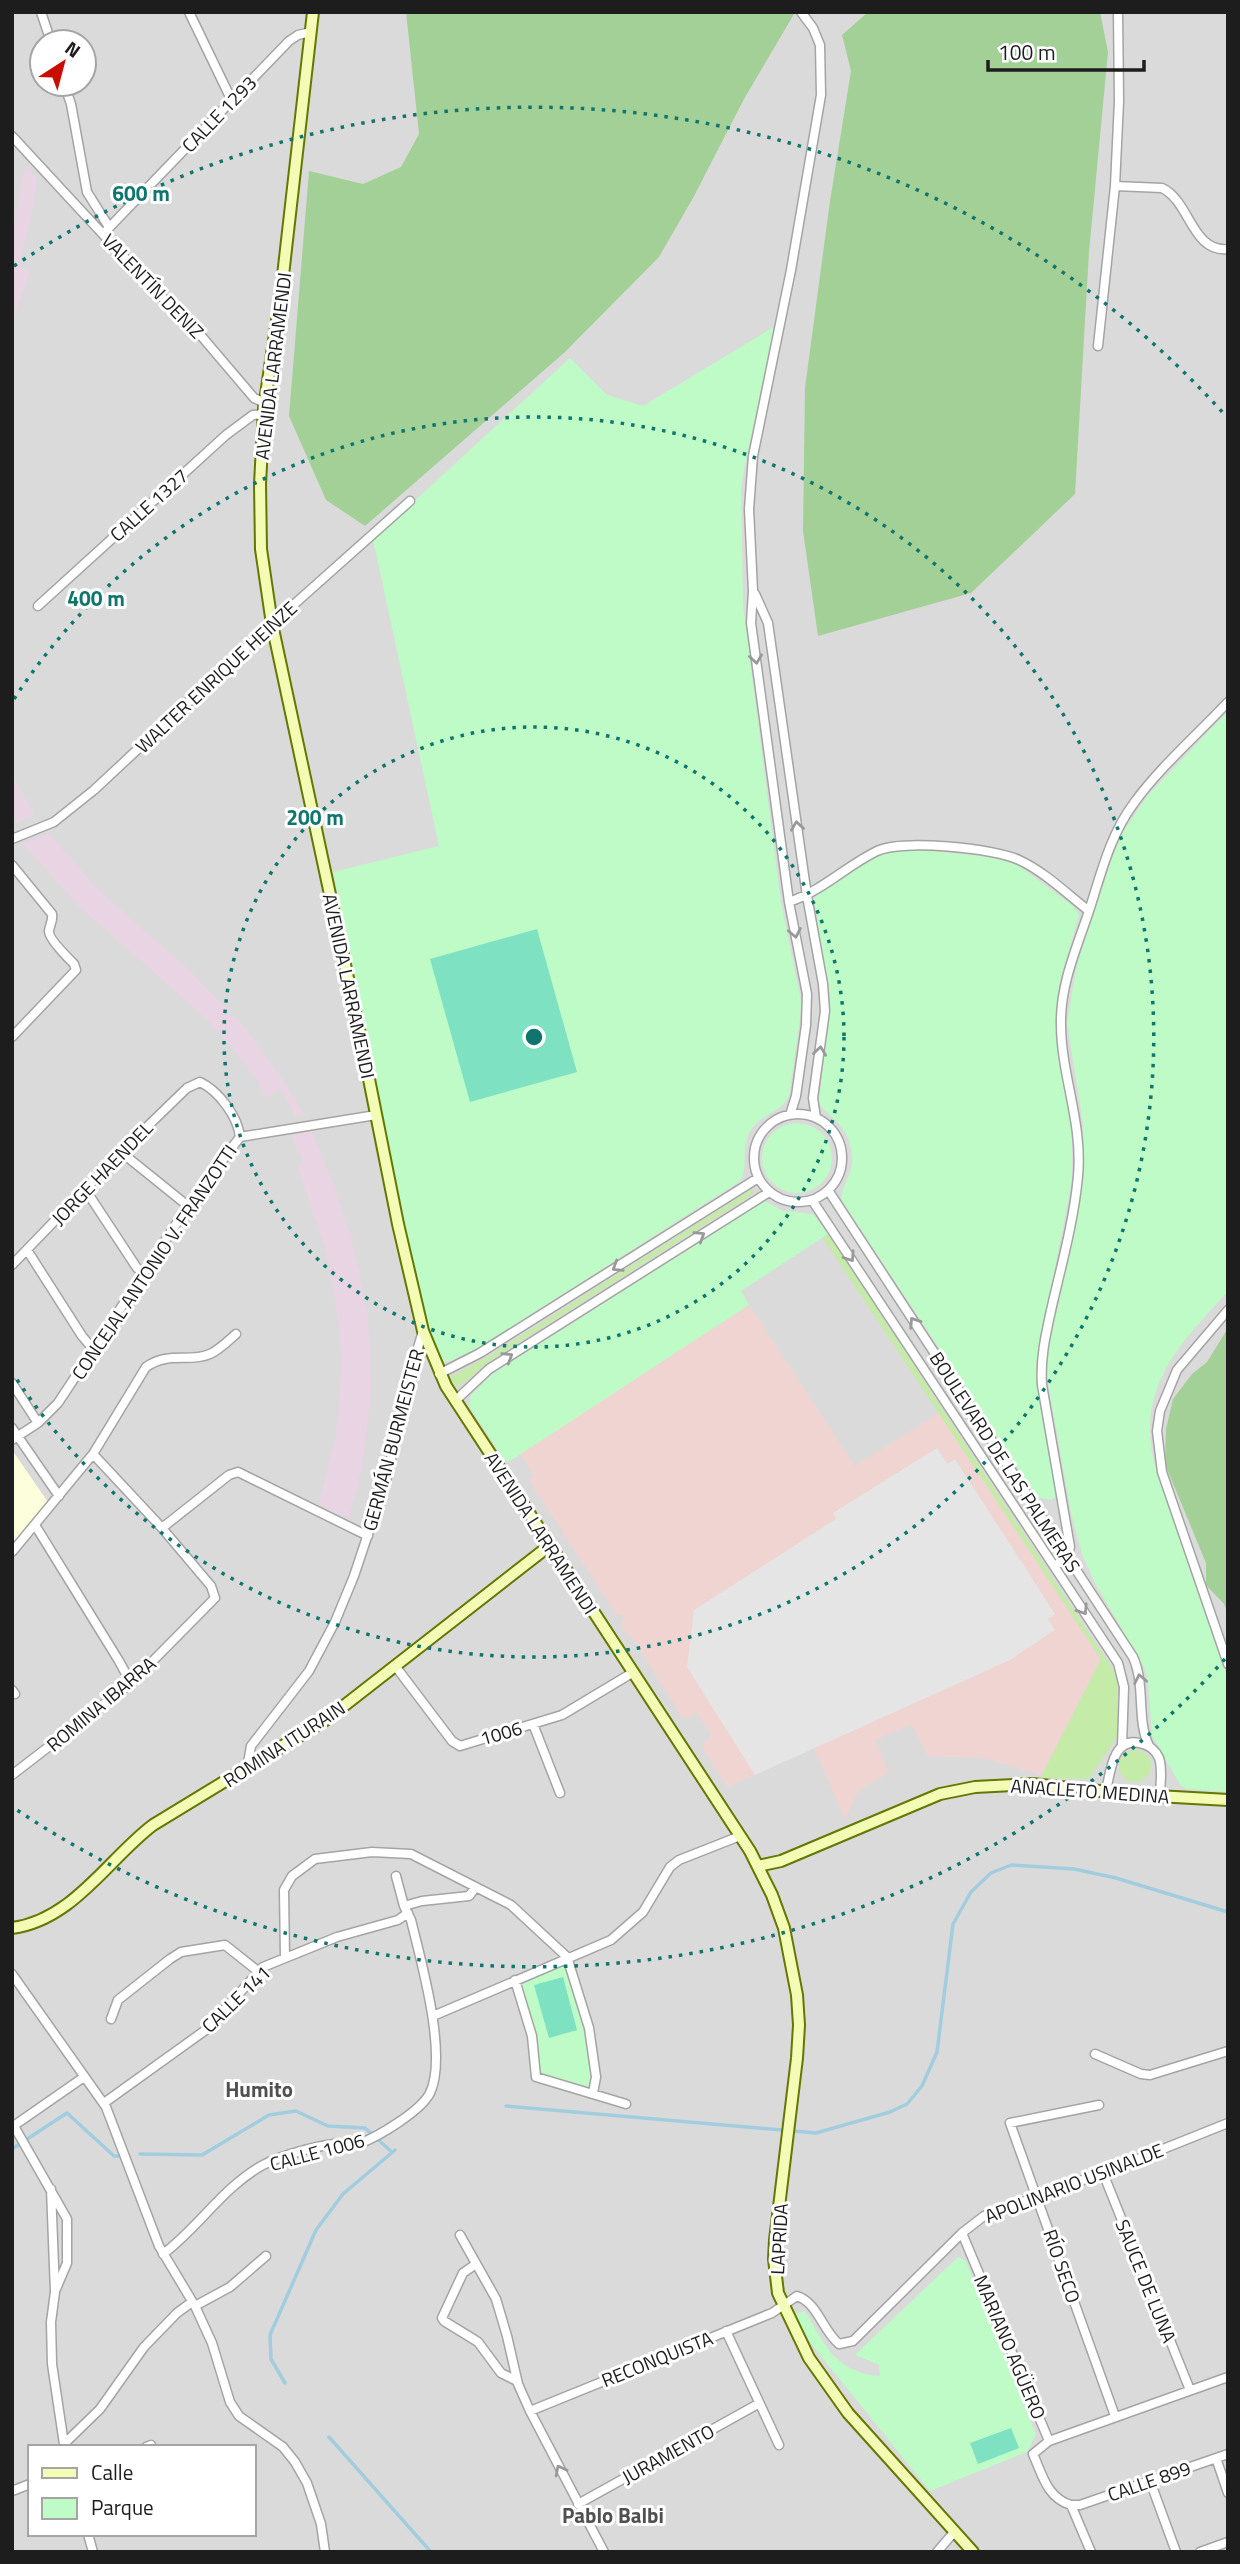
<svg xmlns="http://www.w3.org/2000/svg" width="1240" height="2564" viewBox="0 0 1240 2564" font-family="'Titillium Web',sans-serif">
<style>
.residential{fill:#dbdada;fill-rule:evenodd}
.commercial{fill:#f0d4d1}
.industrial{fill:#e8d4e3}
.education{fill:#fdffdc}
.grass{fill:#c4eba7}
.forest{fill:#a3d096}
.park{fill:#befbc6}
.pitch{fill:#7ee1c1}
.parking{fill:#e5e5e5}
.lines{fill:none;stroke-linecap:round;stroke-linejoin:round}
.stream{stroke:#a1cdde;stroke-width:3.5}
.street-casing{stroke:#a4a4a4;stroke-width:11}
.secondary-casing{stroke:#637701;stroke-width:14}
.street{stroke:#fff;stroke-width:8}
.secondary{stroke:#f3fbb4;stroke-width:10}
.oneway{stroke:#999}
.ring{fill:none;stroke:#0f766e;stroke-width:3.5;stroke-dasharray:3.5 7}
.labels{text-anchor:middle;stroke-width:6;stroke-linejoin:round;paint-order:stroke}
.street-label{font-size:19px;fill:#1d1d1d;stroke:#fff}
.neighbourhood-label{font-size:21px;font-weight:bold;fill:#505050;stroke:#fff}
.centre{fill:#0f766e;stroke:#fff;stroke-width:3.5}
.ring-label{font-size:21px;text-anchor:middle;font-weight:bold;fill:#0f766e;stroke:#fff;stroke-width:6;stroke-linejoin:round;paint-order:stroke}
</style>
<rect width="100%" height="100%" fill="#efece3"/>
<path class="residential" d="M12 12H1228V2552H12ZM42 42H84V84H42ZM30 2447H254V2534H30Z"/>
<path class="commercial" d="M749 1305 855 1466 939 1413 1101 1660 1042 1775 984 1758 928 1756 912 1724 875 1740 888 1770 887 1774 859 1790 845 1819 814 1748 728 1787 703 1749 705 1741 712 1736 697 1713 687 1718 682 1717 636 1643 621 1626 624 1616 616 1614 529 1480 534 1476 519 1452Z"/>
<path class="industrial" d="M25 166 37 178 32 213 19 267 30 272 12 324V233Z
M12 776 35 814 12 825Z
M48 833 98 890 188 969 247 1030 289 1089 304 1115 295 1116 282 1090 265 1098 256 1079 233 1048 200 1013 80 907 23 844Z
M312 1131 335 1188 351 1238 368 1314 371 1381 369 1414 361 1471 349 1519 319 1504 336 1435 341 1378V1348L333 1283 326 1251 298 1168 303 1161 291 1136Z"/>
<path class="education" d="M12 1450 48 1502 12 1544Z"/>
<path class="grass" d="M752 1189 754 1192 742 1201 488 1362 461 1385H455L452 1382V1376L486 1358Z
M828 1234 1115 1673 1117 1681 1118 1735 1089 1779 1042 1778V1775L1101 1659 823 1238Z
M1119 1766a16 16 0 1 1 32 0a16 16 0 1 1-32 0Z"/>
<path class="forest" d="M406 12 794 14 744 99 693 198 659 257 565 352 365 526 326 500 289 416 309 171 363 184 401 167 419 134Z
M868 12H1100L1108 52 1089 252 1075 494 971 593 818 636 803 531 805 388 830 201 851 71 842 35Z
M1228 1328V1614L1224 1604 1206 1585V1563L1165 1464 1166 1429 1173 1399 1192 1374 1207 1362Z"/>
<path class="park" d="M774 327 744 470 741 488 743 605 781 902 801 1001 800 1019 789 1096C781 1113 759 1114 749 1133 741 1149 749 1171 739 1182L476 1349 450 1361 443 1362 438 1356 422 1305 333 872 439 846 373 539 570 358 607 395 643 406Z
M1228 711V1291C1181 1343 1136 1386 1154 1462L1228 1679V1792L1188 1789 1181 1786 1152 1736 1148 1682 1144 1667 1095 1583 1082 1554 1071 1513 1048 1383 1047 1366 1050 1342 1073 1238 1084 1175 1083 1123 1067 1022 1077 965 1112 858 1123 832 1148 795Z
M907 849 993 857 1014 862 1073 906 1079 915 1060 981 1055 1021 1058 1056 1072 1130V1181L1036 1365 1040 1404 1055 1489V1497L1051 1500 1037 1497 842 1201C840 1188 850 1178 852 1164 853 1147 847 1130 834 1119 828 1113 823 1110 819 1103L830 998 814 899 819 893C847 875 873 853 907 849Z
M762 1158a35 35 0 1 1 70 0a35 35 0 1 1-70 0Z
M765 1201 783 1211 813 1214 828 1234 741 1291 749 1305 510 1461 504 1460 469 1406 470 1396 494 1373Z
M564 1963 586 2035 591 2085 588 2088 542 2076 535 2038 521 1986 525 1980Z
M958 2257 966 2261 1036 2434 1027 2452 930 2491 812 2345 794 2314 805 2311C825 2345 836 2373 880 2376L879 2365 855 2355Z"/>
<path class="pitch" d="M537 929 577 1072 470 1102 430 959Z
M563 1977 577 2030 549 2038 534 1985Z
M1011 2428 1019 2448 978 2464 970 2443Z"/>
<path class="parking" d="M937 1448 947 1464 955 1459 1055 1614 1048 1619 1055 1630 1010 1660 755 1775 687 1667 694 1610 836 1519 833 1513Z"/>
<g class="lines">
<path class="stream" d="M506 2106 816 2133 890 2112 907 2104 922 2086 937 2052 953 1924 971 1892 991 1873 1011 1865 1074 1869 1116 1878 1228 1912
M12 2149 67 2113 114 2156H121
M140 2154 202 2155 269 2115 296 2111 328 2126 365 2128 392 2152
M285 2383 271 2359 270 2335 316 2230 343 2194 395 2150
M329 2437 431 2552"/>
<g class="street-casing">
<path id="street" d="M41 12 51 42
M189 12 232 101
M64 84 71 104 87 192 109 227
M12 136 149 284 203 338 254 398 265 403
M1115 186 1162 188C1190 201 1192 253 1228 249
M103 234 289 41 298 35 311 32
M1098 346 1115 186 1119 101 1118 12
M755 594 768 623 807 896 823 984 825 1011 813 1098 816 1118
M38 606 226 435 253 415 264 414
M12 839 54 822 94 790 272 624 410 501
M12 865 52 914C53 922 50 923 49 931 48 938 68 958 74 964L76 970 12 1037
M789 902C822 891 846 866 877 851 902 839 994 848 1019 860 1045 872 1067 894 1089 911
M754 1158a44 44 0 1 1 88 0a44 44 0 1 1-88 0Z
M790 1115 796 1096 806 1025 807 994 789 902 751 623 753 591 749 509 753 456 791 270 821 95 820 45 813 28 801 12
M240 1137 376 1115
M121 1152 188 1206
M85 1189 137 1268 144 1273
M828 1190 1133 1657C1146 1686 1136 1719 1149 1746
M812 1200 1118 1663 1124 1687 1122 1746
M27 1250 82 1336 93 1349
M12 1265 121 1152 187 1088 200 1082C219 1091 238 1117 240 1137L188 1206 58 1403 38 1423 12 1440
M1228 1310 1177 1370 1160 1411 1157 1431 1162 1472 1228 1664
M439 1374 480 1353 758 1178
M12 1383 38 1423
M455 1401 489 1369 769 1192
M12 1428 59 1496
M35 1525 119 1661 131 1683
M162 1528 229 1475 238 1472 368 1536
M12 1552 93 1454 146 1367C169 1351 189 1363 210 1354 219 1350 228 1341 236 1334
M1055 1566 1067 1557 1070 1547 1042 1385C1040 1358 1046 1333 1052 1306 1062 1263 1074 1220 1078 1176 1083 1123 1061 1075 1061 1024 1060 985 1077 947 1089 911 1101 874 1110 835 1134 803 1160 767 1197 735 1228 702
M396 1667 452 1741 460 1746 562 1715 632 1673
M12 1690 15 1694
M533 1724 560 1793
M247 1769 251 1746 309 1671 335 1622 354 1576 387 1477 408 1381 423 1331
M12 1775 131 1683 215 1598 211 1586 162 1528 93 1454
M1106 1792C1110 1772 1113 1734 1143 1744 1150 1746 1156 1751 1159 1758 1163 1769 1160 1785 1160 1796
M396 1876 404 1906
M285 1958 284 1890 292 1876 315 1859 372 1852 411 1854 511 1905 567 1957 589 2028 596 2077 593 2093
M12 1974 106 2107 159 2246 195 2306 212 2343 230 2402 239 2416 283 2447 295 2462 307 2483 321 2524 325 2552
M515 1980 532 2036 536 2077 626 2104
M433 2016 611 1940 643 1912 670 1867 679 1860 740 1836
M111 2019 118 2000 170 1959 181 1952 225 1945 259 1972
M1095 2054 1141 2074 1150 2075 1228 2051
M104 2103 207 2029 263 1967 337 1937 398 1920 408 1913
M1099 2105 1010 2123 1115 2416
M14 2126 67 2219V2263L56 2289
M12 2127 84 2077
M1103 2173 1190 2390
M51 2189 55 2292 51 2322 52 2364 64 2444
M962 2233 1049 2441
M460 2235 496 2299 507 2336 518 2384 530 2411 604 2552
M163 2254C198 2228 224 2186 263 2165 280 2156 315 2146 335 2144 344 2144 353 2146 361 2143 379 2136 421 2111 430 2093 448 2055 421 1961 411 1920L404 1906 422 1901 469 1896 475 1888
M476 2264 463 2273 442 2318 444 2321 478 2342 501 2373 517 2381
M195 2306 230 2287 266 2256
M726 2331 779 2445
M530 2411 772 2313 797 2296C818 2303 822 2330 839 2344L853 2341 962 2233 984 2216 1113 2169 1228 2123
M65 2447 64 2444 100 2409 144 2347 177 2313 192 2302
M146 2447 151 2445
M1216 2458 1228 2493
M1150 2481 1176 2552
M12 2491 30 2484
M578 2504 758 2404
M1071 2505H1080L1228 2454
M88 2534 93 2552
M937 2552 955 2531
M1091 2552 1071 2505C1047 2498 1042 2474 1033 2454L1049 2441 1228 2377
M1200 2552 1228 2542"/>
</g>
<g class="secondary-casing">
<path id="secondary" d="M313 12 281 293 264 408 260 484 261 549 272 624 361 1039 398 1224 423 1331 446 1386 750 1851 772 1895 784 1928 797 1995 799 2025 797 2058 775 2240 774 2259 778 2293 809 2358 848 2413 973 2552
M758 1866 781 1861 940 1794 975 1787 1032 1784 1139 1795 1228 1800
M12 1928C73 1920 108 1859 153 1825L327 1719 549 1546"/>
</g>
<use href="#street" class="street"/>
<use href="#secondary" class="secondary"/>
</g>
<defs><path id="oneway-chevron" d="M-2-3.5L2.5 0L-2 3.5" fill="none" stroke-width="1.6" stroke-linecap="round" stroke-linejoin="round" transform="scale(1.75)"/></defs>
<g class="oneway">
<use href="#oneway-chevron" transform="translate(756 659) rotate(82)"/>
<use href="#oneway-chevron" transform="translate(797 826) rotate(-98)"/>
<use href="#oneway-chevron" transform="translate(795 933) rotate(79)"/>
<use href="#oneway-chevron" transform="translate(820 1051) rotate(-82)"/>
<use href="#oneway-chevron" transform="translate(700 1236) rotate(-32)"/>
<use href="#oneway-chevron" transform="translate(850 1257) rotate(56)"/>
<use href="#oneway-chevron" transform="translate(617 1267) rotate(148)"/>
<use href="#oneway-chevron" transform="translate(914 1322) rotate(-123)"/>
<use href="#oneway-chevron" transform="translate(508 1357) rotate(-32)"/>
<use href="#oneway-chevron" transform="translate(1083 1610) rotate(57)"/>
<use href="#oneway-chevron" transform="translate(1140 1679) rotate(-101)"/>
<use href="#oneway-chevron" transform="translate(560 2470) rotate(-117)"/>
</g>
<g class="ring">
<circle cx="534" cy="1037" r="310"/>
<path d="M14 699A620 620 0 1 1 14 1375"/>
<path d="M1225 1659A930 930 0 0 1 14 1808M14 266A930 930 0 0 1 1225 415"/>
</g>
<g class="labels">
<g class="street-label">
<text transform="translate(219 114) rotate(-46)" y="7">CALLE 1293</text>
<text transform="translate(153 286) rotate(46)" y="7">VALENTÍN DENIZ</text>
<text transform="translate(273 366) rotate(-83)" y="7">AVENIDA LARRAMENDI</text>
<text transform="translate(149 505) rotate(-42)" y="7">CALLE 1327</text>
<text transform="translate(216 677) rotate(-43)" y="7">WALTER ENRIQUE HEINZE</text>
<text transform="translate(349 986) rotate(78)" y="7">AVENIDA LARRAMENDI</text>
<text transform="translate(102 1173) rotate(-46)" y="7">JORGE HAENDEL</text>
<text transform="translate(154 1262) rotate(-56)" y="7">CONCEJAL ANTONIO V. FRANZOTTI</text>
<text transform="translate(393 1440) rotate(-75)" y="7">GERMÁN BURMEISTER</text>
<text transform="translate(1005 1462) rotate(57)" y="7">BOULEVARD DE LAS PALMERAS</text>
<text transform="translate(541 1533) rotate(57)" y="7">AVENIDA LARRAMENDI</text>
<text transform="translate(101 1704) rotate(-40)" y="7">ROMINA IBARRA</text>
<text transform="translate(501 1733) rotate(-16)" y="7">1006</text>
<text transform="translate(284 1744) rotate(-33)" y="7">ROMINA ITURAIN</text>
<text transform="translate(1090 1791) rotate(4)" y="7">ANACLETO MEDINA</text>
<text transform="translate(236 1999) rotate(-44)" y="7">CALLE 141</text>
<text transform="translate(317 2152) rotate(-15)" y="7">CALLE 1006</text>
<text transform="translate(1074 2183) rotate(-21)" y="7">APOLINARIO USINALDE</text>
<text transform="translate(779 2239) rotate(-87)" y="7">LAPRIDA</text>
<text transform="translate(1062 2266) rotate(71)" y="7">RÍO SECO</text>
<text transform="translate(1146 2281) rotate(68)" y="7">SAUCE DE LUNA</text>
<text transform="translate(1010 2347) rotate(67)" y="7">MARIANO AGÜERO</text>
<text transform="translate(657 2359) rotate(-22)" y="7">RECONQUISTA</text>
<text transform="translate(668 2454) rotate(-29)" y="7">JURAMENTO</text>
<text transform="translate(1149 2481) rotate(-19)" y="7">CALLE 899</text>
</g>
<g class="neighbourhood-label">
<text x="259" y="2097">Humito</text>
<text x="613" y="2523">Pablo Balbi</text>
</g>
</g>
<circle cx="534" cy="1037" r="10" class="centre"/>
<g class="ring-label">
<text x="141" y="201">600 m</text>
<text x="96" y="606">400 m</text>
<text x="315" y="825">200 m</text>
</g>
<rect width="1240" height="2564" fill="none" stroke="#1d1d1d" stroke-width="28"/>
<rect x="28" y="2445" width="228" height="91" fill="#ffffff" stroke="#a5a5a5" stroke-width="2"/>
<rect x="42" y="2468" width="35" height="10" fill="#f3fbb4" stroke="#a5a5a5" stroke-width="2"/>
<text x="91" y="2480" font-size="21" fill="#1d1d1d">Calle</text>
<rect x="42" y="2498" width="35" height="21" fill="#befbc6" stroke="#a5a5a5" stroke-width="2"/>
<text x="91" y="2515" font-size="21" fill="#1d1d1d">Parque</text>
<g transform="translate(63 63) rotate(36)"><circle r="33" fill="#ffffff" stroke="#a5a5a5" stroke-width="2"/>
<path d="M0-5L12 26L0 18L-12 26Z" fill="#cb0d00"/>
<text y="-10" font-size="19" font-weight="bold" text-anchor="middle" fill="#1d1d1d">N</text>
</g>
<path d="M988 60v10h156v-10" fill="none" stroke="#1d1d1d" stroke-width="3.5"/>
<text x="998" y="60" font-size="21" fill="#1d1d1d" stroke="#ffffff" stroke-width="5" paint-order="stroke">100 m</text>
</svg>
